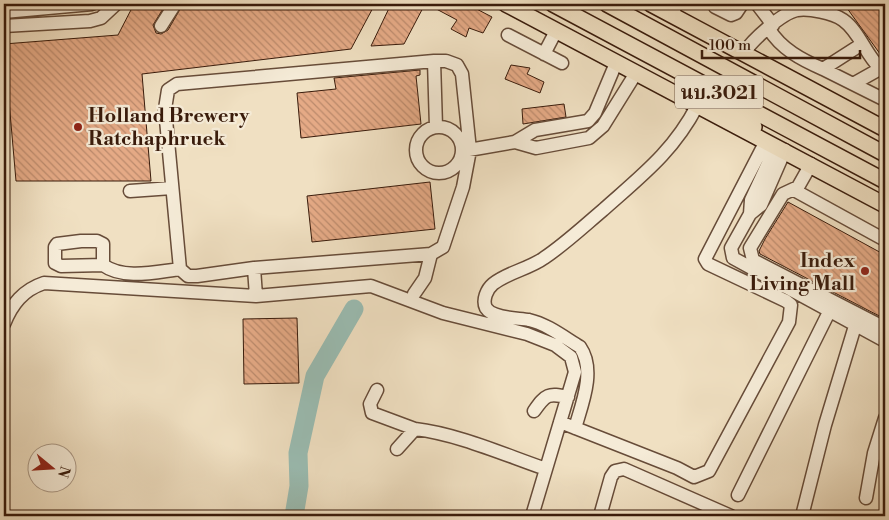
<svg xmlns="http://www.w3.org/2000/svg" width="889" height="520" viewBox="0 0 889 520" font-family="'Libre Bodoni','Noto Serif Thai',serif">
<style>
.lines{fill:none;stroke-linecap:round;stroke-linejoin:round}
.river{stroke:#9abdb3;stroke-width:19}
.building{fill:url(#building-back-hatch);stroke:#391b0b}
.minor-casing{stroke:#674c39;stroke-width:15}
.major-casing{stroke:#391b0b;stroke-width:18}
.minor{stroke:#f5ebd7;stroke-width:12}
.major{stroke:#f0e0c2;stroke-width:15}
.poi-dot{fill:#8f2418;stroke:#f5ebd7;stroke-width:2}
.labels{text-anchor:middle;stroke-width:4.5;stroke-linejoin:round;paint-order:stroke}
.shield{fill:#f5ebd7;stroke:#715948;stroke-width:1}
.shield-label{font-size:19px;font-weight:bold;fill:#391b0b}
.poi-label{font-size:20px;font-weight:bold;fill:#391b0b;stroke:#f5ebd7;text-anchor:start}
</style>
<defs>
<pattern id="building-back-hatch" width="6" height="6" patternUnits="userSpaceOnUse" patternTransform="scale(1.25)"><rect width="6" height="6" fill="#e5aa86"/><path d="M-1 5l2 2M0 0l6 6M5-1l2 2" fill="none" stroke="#bb8a6c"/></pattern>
</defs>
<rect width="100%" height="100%" fill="#f0e0c2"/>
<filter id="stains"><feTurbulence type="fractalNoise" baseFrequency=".004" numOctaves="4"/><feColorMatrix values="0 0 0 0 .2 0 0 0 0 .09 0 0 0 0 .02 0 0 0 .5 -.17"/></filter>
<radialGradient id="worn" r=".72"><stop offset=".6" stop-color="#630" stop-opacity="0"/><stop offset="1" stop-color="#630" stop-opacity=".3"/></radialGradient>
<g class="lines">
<path class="river" d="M294 516 299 486 298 453 315 376 354 309"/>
</g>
<path class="building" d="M134 4H166L153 25 156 33 161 34 168 30 183 4H375L351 49 142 74 151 181H16L4 44 118 35Z
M391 4H425L404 44 371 46Z
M427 4H467L492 17 483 33 469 28 466 37 451 29 457 20Z
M844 4H879L885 13V58H883Z
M511 65 530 68 527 74 544 82 540 93 505 79Z
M420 70V75L416 76 421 124 301 138 297 93 336 89 334 78Z
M564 104 566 117 523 124 522 109Z
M430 182 435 229 312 242 307 196Z
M788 202 885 255V319L760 254 759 251 765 239Z
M297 318 299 383 244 384 243 319Z"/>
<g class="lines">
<g class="minor-casing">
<path id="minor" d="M714 4 715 7 731 15 736 13 742 4
M757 4 773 25
M4 12 92 4
M671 14 677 4
M4 26 90 21 101 18 116 4
M161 26 175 4
M769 29C781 49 802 60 823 69L862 44
M508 35 562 63
M744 53C752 40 782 13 797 10 809 8 833 13 843 20 859 31 866 55 880 68
M544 54 556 31
M434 61 436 127
M823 69 885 100
M853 84 885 66
M416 150a23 23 0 1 1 46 0a23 23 0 1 1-46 0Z
M515 142 536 148 589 138 603 126 636 73
M776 146 751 200 750 214 761 205 785 150
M463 151 515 142 535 130 588 121 595 113 616 63
M811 164 798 187 783 194 750 248 753 260 885 328
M794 190 885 240
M130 191 172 188
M750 214 731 248 733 258 885 341
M103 265 61 266 55 263V247L57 244 81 241H97L103 244V265C124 280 155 272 180 269
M254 268 431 254 443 247 463 187 470 150 462 74 457 65 446 61H434L177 84 168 90 165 109 180 269 188 276H197L254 268 256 296
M414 294 425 278 431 254
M4 324C12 304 23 290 44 283L256 296 371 286 443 313 527 334 555 345 571 357 575 372 532 516
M377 390 370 404 372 413 415 429
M534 411C546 394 548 393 568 397
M560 422 677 468 694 477 709 471 789 322 791 305 786 301 708 264 705 259 766 141
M575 428C582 404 596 370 580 347 565 338 547 324 529 320 518 318 493 319 486 308 482 300 487 289 493 284 508 272 529 269 544 258 565 244 584 226 603 210 641 176 673 152 697 106
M397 449 415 429C458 434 505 455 546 469
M738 495 829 312
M866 498 874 453 885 418
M600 516 611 477 615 471 624 469 731 516
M802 516 825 425 855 326"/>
</g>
<g class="major-casing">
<path id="major" d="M506 4 885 205
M553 4 885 181
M607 4 885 154
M651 4 885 129
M711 98 754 127"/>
</g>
<use href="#minor" class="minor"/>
<use href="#major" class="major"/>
</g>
<g class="poi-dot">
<circle cx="78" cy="127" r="5"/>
<circle cx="865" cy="271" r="5"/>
</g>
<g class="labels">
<rect class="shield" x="675" y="75.5" width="88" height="33" rx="4"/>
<g class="shield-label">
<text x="719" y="99">นบ.3021</text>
</g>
<g class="poi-label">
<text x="88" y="122">Holland Brewery<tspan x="88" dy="23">Ratchaphruek</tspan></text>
<text x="855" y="267" text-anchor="end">Index<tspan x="855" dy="23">Living Mall</tspan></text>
</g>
</g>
<rect width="889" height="520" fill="none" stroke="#f0e0c2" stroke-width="20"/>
<rect x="5" y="5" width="879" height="510" fill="none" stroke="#391b0b" stroke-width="2.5"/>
<rect x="10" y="10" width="869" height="500" fill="none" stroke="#391b0b"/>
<g transform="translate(52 468) rotate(108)"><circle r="24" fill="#f5ebd7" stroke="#aa9885"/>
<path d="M0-4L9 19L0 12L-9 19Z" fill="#8f2418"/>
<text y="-8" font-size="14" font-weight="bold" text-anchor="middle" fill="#391b0b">N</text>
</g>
<path d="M702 50v8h158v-8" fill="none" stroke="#391b0b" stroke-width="2.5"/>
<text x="709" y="50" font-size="15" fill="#391b0b" stroke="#f5ebd7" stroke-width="4" paint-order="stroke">100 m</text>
<rect width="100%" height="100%" filter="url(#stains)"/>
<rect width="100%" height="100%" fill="url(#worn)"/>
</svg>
